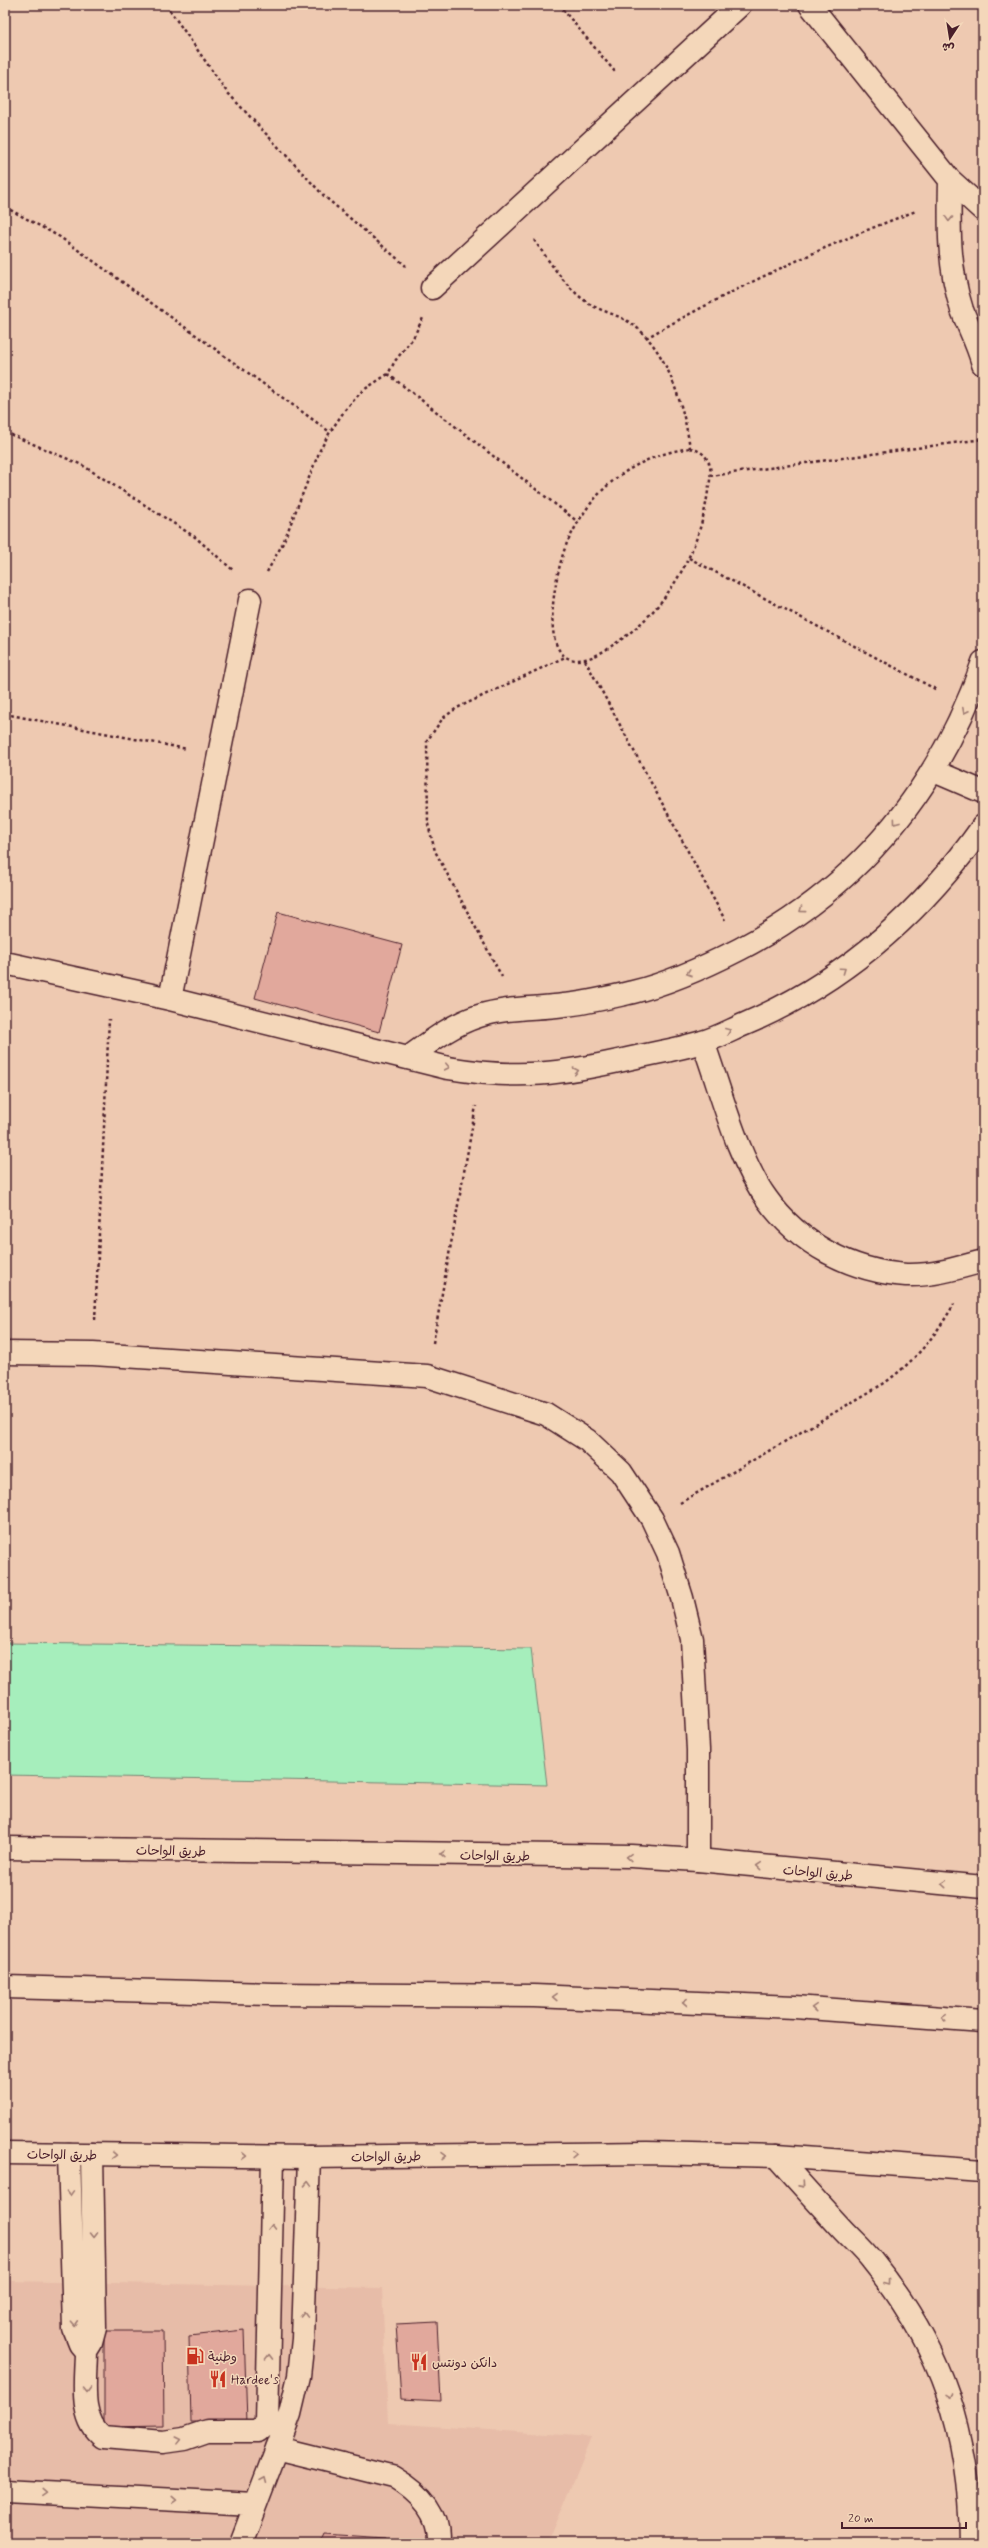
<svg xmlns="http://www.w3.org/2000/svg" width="988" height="2548" viewBox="0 0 988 2548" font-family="Mynerve,'Playpen Sans Arabic',sans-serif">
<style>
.built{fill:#e7bca8}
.green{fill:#a6eebc;stroke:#788674}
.building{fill:#e1a89c;stroke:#4a1f2b}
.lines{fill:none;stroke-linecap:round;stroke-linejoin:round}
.minor-casing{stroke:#4a1f2b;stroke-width:25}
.major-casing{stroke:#4a1f2b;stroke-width:25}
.highway-casing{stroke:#4a1f2b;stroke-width:25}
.path{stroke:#4a1f2b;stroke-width:2.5;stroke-dasharray:3 3;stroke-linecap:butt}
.minor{stroke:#f4d7ba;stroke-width:22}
.major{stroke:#f4d7ba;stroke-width:22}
.highway{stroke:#f4d7ba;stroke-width:22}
.oneway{stroke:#9f7b72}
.labels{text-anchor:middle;stroke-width:3;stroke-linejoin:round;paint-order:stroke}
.street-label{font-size:13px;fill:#4a1f2b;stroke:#f4d7ba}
.poi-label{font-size:13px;fill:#4a1f2b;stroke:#f4d7ba;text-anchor:start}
</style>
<rect width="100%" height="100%" fill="#eec9b1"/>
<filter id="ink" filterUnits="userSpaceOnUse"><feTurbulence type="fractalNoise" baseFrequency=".025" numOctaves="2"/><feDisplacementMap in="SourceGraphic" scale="8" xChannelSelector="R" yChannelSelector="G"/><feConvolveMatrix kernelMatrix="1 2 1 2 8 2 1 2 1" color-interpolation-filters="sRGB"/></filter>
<g filter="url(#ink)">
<path class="built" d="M5 2281 382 2288 388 2423 592 2437 548 2543H5Z"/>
<path class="green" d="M5 1643 531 1649 547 1785 5 1775Z"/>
<path class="building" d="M278 912 402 945 379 1032 255 998Z
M437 2322 441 2401 401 2399 396 2324Z
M244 2330 247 2423 191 2422 189 2336Z
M104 2331H163L164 2426 104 2427Z
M325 2534 386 2538 389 2543H321Z"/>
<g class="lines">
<g class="minor-casing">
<path id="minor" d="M810 5 950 180 983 210
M950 180C949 224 948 267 962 310 969 328 978 345 983 364
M432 288 740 5
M934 771 983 792
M5 963 170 999 448 1068C519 1080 562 1074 632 1058 655 1053 679 1049 702 1042 717 1038 731 1030 745 1024 843 982 922 913 983 826
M170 999 250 600
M703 1042C721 1091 737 1158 767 1199 799 1244 851 1271 906 1275 932 1276 958 1268 983 1261
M409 1057C431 1041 453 1024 479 1016 507 1007 535 1009 564 1005 587 1003 611 997 633 992 670 983 707 966 740 949 860 886 939 789 983 662
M5 1353 93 1354 427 1376 546 1414 587 1440 621 1472 652 1519 668 1553 682 1598 692 1639 698 1750V1860
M69 2154 74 2329 80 2344 86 2351
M92 2154 95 2328 91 2343 86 2351C86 2378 78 2419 103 2437L163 2442 184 2439 207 2431H258L267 2423 273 2157
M277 2448 394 2477C418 2491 440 2512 438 2543
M5 2491 254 2504
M241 2543 290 2414 299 2376 303 2339 309 2157"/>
</g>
<g class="major-casing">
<path id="major" d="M776 2156C797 2180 819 2204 841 2228 851 2239 863 2249 872 2261 942 2347 970 2433 971 2543"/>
</g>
<g class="highway-casing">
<path id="highway" d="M5 1848 631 1856 698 1860 983 1887
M5 1987 273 1994 534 1996 795 2007 983 2021
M5 2153 309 2157 647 2153 776 2156 983 2171"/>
</g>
<path class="path" d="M166 5 227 92 324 196 406 266
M559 5 616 73
M5 207 60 237 330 432
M534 240C550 262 565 287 588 303 600 311 616 314 629 322 667 346 684 407 690 448
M646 338C733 289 822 246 916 211
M388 374 578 522
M5 432 82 465 195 537 234 571
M690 448C697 450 703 452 707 459 713 468 710 481 708 491 700 553 666 611 613 645 603 652 590 660 578 660 535 661 557 566 567 543 574 529 582 514 592 502 617 471 651 454 690 448Z
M710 476 983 439
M689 558 937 690
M267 572 283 543 320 450 330 432 345 410 362 391 388 374 395 361 413 338 423 318
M585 660 725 920
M5 714 187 749
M502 977 435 851 428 824 427 741 443 718 457 708 565 657
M95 1320 109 1019
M433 1343 476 1106
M680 1503 883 1384C914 1362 935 1337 954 1304"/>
<use href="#minor" class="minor"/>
<use href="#major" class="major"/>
<use href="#highway" class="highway"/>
</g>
<defs><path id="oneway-chevron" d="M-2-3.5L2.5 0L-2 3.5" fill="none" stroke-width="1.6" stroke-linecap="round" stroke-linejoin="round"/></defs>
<g class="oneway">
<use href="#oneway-chevron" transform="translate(949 219) rotate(92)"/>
<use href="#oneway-chevron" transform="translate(965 711) rotate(117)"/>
<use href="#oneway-chevron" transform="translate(896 822) rotate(126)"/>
<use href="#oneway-chevron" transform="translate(802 910) rotate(144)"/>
<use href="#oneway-chevron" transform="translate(843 970) rotate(-35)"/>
<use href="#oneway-chevron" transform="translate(689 973) rotate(161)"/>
<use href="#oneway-chevron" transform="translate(728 1031) rotate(-23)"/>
<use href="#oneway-chevron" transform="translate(447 1067) rotate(13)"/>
<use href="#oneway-chevron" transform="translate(576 1071) rotate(-12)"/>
<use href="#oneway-chevron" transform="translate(443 1854) rotate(-179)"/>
<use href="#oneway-chevron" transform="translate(629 1857) rotate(-178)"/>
<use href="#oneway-chevron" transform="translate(759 1866) rotate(-175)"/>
<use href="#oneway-chevron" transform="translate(944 1884) rotate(-175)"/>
<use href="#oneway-chevron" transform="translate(555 1997) rotate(-178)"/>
<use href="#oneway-chevron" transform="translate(685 2002) rotate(-178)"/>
<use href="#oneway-chevron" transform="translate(814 2008) rotate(-176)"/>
<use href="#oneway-chevron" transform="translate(944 2018) rotate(-176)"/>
<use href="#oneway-chevron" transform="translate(574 2154) rotate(-1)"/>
<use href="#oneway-chevron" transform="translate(114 2155) rotate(1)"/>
<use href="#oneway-chevron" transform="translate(244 2156) rotate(1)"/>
<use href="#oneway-chevron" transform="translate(444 2156) rotate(-1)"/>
<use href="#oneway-chevron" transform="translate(308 2184) rotate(-88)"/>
<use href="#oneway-chevron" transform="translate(802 2185) rotate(48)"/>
<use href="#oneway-chevron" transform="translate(70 2193) rotate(88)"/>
<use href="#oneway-chevron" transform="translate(272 2227) rotate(-89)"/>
<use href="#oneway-chevron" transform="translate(94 2235) rotate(89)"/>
<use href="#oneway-chevron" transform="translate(888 2282) rotate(53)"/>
<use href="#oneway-chevron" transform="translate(304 2314) rotate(-88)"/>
<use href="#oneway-chevron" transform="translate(74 2323) rotate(87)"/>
<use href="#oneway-chevron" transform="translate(269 2357) rotate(-89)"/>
<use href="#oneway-chevron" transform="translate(87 2390) rotate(89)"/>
<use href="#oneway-chevron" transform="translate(949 2396) rotate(70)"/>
<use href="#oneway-chevron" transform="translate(179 2440) rotate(-14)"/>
<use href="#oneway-chevron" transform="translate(264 2480) rotate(-67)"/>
<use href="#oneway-chevron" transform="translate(44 2493) rotate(3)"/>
<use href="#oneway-chevron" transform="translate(174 2500) rotate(3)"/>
</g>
</g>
<defs>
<g id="fuel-bare" transform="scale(1.38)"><path d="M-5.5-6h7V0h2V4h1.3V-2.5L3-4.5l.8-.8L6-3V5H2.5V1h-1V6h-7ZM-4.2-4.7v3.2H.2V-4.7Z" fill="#c8321e" stroke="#f4d7ba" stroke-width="2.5" paint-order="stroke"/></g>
<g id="restaurant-bare" transform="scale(1.38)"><path d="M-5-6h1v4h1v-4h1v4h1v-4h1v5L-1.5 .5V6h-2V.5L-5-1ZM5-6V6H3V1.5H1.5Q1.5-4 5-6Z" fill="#c8321e" stroke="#f4d7ba" stroke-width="2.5" paint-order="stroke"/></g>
</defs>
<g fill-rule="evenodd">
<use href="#fuel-bare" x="195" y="2356"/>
<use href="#restaurant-bare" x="419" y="2362"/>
<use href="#restaurant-bare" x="218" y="2379"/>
</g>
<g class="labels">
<g class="street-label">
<text transform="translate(171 1850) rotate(1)" y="5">طريق الواحات</text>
<text transform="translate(495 1855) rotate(1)" y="5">طريق الواحات</text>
<text transform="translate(818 1872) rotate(5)" y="5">طريق الواحات</text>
<text transform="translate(62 2154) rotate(1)" y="5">طريق الواحات</text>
<text transform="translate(386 2156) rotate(-1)" y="5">طريق الواحات</text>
</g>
<g class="poi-label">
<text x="208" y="2361">وطنية</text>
<text x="432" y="2367">دانكن دونتس</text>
<text x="231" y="2384">Hardee's</text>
</g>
</g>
<rect width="988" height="2548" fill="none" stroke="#f4d7ba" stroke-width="20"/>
<rect x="10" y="10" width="968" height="2528" fill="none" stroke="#4a1f2b" stroke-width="1.5" filter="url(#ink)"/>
<g transform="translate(950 38) rotate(192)" stroke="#f4d7ba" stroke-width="3" paint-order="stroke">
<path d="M0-3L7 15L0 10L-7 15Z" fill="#4a1f2b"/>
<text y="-6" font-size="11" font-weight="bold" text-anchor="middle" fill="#4a1f2b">ش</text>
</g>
<path d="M842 2522v6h124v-6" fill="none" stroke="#4a1f2b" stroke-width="2"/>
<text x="848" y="2522" font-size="12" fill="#4a1f2b" stroke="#f4d7ba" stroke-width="3" paint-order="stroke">20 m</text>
</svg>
